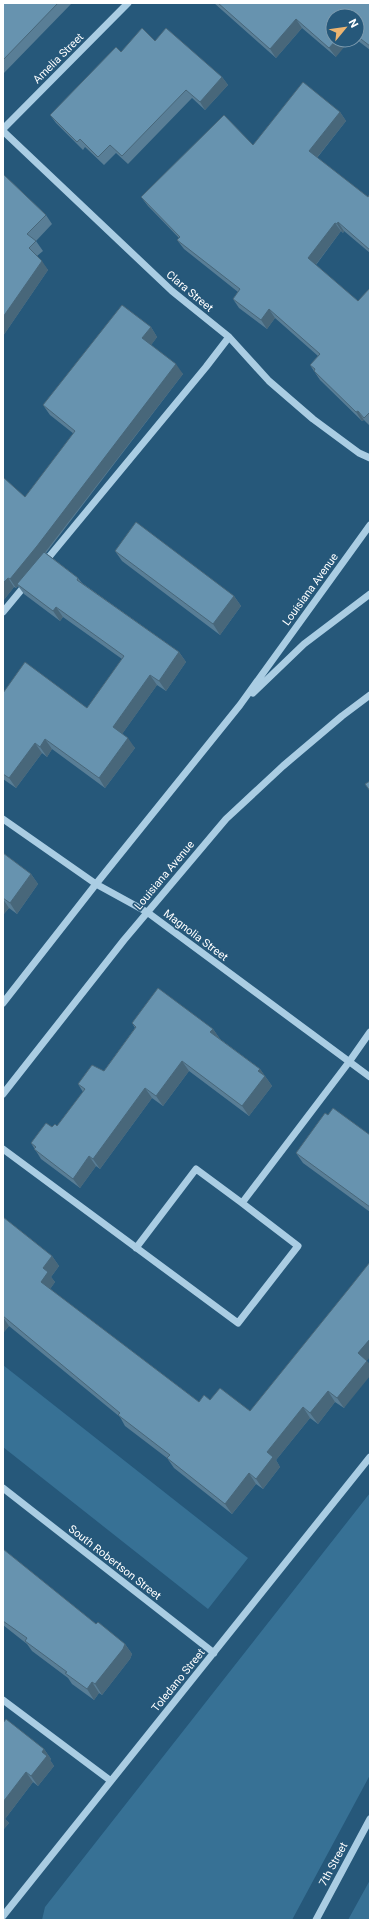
<svg xmlns="http://www.w3.org/2000/svg" width="373" height="1923" viewBox="0 0 373 1923" font-family="Roboto,sans-serif">
<style>
.green{fill:#377195}
.lines{fill:none;stroke-linecap:round;stroke-linejoin:round}
.minor{stroke:#aacde3;stroke-width:7}
.wall{fill:#597e96}
.shaded-wall{fill:#48677a}
.building{fill:#6793af;stroke:#48677a}
.labels{text-anchor:middle;stroke-width:3.5;stroke-linejoin:round;paint-order:stroke}
.street-label{font-size:11px;fill:#fff;stroke:#26587a}
</style>
<rect width="100%" height="100%" fill="#26587a"/>
<path class="green" d="M3 1365 248 1558 208 1609 3 1447Z
M370 1493V1775L292 1920H42L45 1907Z
M370 1880V1920H348Z"/>
<g class="lines">
<path class="minor" d="M3 129 128 3
M3 131 172 291 229 337 269 381 313 419 359 453 370 458
M44 563 206 367 229 337
M3 612 27 583
M253 693 304 644 370 594
M3 819 96 884 147 912 370 1077
M3 1003 96 884 240 705 370 525
M3 1094 124 940 226 819 283 766 342 716 370 695
M3 1149 238 1323 298 1246 242 1203 349 1062 370 1032
M136 1248 196 1169 242 1203
M3 1488 214 1653
M3 1700 111 1781
M3 1916 370 1457
M316 1920 370 1819"/>
</g>
<path class="wall" d="M3 3H72L3 74Z
M214 3H370V50L357 40V16H333L336 57 302 28 276 58Z
M155 41 222 77 228 85 205 110 192 98 128 164 116 153 104 165 85 147 83 150 56 123 50 115 121 52Z
M340 112 346 121 317 158 368 197 370 194V253L344 231 343 233 341 231 316 265 358 301 370 288V426L364 420 362 421 320 380 310 365 318 356 275 318 267 329 239 308 233 299 238 292 184 249 177 240 179 238 148 206 141 197 253 145Z
M3 174 46 215 52 224 36 241 43 251 37 256 48 270 3 336Z
M151 327 157 337 151 345 183 374 46 553 78 578 82 583 179 652 186 662 166 691 157 685 122 734 135 748 105 788 52 749 47 757 42 753 16 788 3 779V693L87 708 122 659 63 617 60 621 24 594 18 586 16 588 14 587 3 601V479L25 497 74 434 50 415 43 405Z
M115 551 234 596 241 606 220 635 122 561Z
M3 853 31 874 38 884 17 914 9 908 3 915Z
M132 1023 213 1029 220 1039 260 1069 272 1086 249 1116 189 1071 163 1106 152 1098 100 1169 96 1166 80 1188 41 1159 31 1143 52 1127 57 1126 83 1092 78 1084 104 1071 135 1028Z
M370 1135V1212L303 1163 296 1153Z
M3 1217 52 1256 59 1266 51 1277 55 1282 50 1289 199 1402 210 1400 250 1411 367 1361 344 1408 335 1402 318 1424 310 1418 276 1460 280 1467 263 1489 256 1484 232 1514 174 1468 167 1458 125 1426 120 1417 9 1326 3 1333Z
M3 1549 96 1624 125 1644 132 1654 130 1659 102 1695 99 1693 94 1700 72 1684 68 1678 32 1651 27 1644 3 1625Z
M3 1723 44 1749 51 1759 50 1760 54 1766 38 1786 33 1782 5 1819 9 1823 3 1830Z"/>
<path class="shaded-wall" d="M296 19 302 28 276 58 270 49Z
M336 40H350L336 57 329 48Z
M222 77 228 85 205 110 200 102Z
M340 112 346 121 315 160 309 151Z
M338 222 344 231 343 233 337 224Z
M335 223 341 231 314 267 308 258Z
M42 261 48 270 3 336V317Z
M269 309 275 318 267 329 261 320Z
M151 327 157 337 149 348 142 338Z
M176 364 183 374 43 555 17 584 18 586 16 588 10 579Z
M358 411 364 420 362 421 356 412Z
M8 578 14 587 3 601V583Z
M234 596 241 606 220 635 213 624Z
M56 607 63 617 60 621 53 611Z
M179 652 186 662 166 691 159 681Z
M150 675 157 685 120 737 113 727Z
M128 738 135 748 105 788 99 778Z
M45 739 52 749 47 757 40 747Z
M35 743 42 753 16 788 9 778Z
M31 874 38 884 17 914 10 903Z
M3 899 9 908 3 915Z
M213 1029 220 1039 210 1032Z
M182 1061 189 1071 163 1106 156 1096Z
M260 1069 272 1086 249 1116 242 1106 258 1071Z
M145 1088 152 1098 100 1169 93 1159Z
M89 1156 96 1166 80 1188 73 1179Z
M52 1256 59 1266 51 1277 55 1282 48 1292 41 1282 43 1268Z
M3 1317 9 1326 3 1333Z
M370 1339V1357L365 1363 358 1353Z
M367 1361 370 1364V1376L344 1408 337 1398Z
M328 1391 335 1402 318 1424 310 1413Z
M303 1407 310 1418 276 1460 280 1467 263 1489 256 1479 267 1452Z
M249 1473 256 1484 232 1514 225 1504Z
M125 1644 132 1654 130 1659 102 1695 95 1684Z
M92 1682 99 1693 94 1700 87 1689Z
M44 1749 51 1759 50 1760 54 1766 38 1786 31 1776 42 1752Z
M26 1772 33 1782 5 1819 9 1823 3 1830V1802Z"/>
<path class="building" d="M3 3H58L3 60Z
M218 3H370V46L357 36V16H333V40H336L329 48 296 19 270 49Z
M142 28 155 41 166 28 222 77 200 102 186 90 122 156 110 145 98 157 80 139 77 142 50 115 116 47 121 52Z
M303 82 340 112 309 151 368 197 370 194V250L338 222 337 224 335 223 308 258 358 301 370 288V412L364 418 358 411 356 412 314 371 315 369 310 365 320 354 269 309 261 320 233 299 240 289 177 240 180 237 141 197 224 115 253 145Z
M3 174 46 215 27 234 36 241 29 248 42 261 3 317Z
M122 305 151 327 142 338 176 364 37 546 10 579 8 578 3 583V479L4 478 25 497 75 431 43 405Z
M136 522 234 596 213 624 115 551Z
M44 552 78 578 77 580 179 652 159 681 150 675 113 727 128 738 99 778 45 739 40 747 35 743 9 778 3 774V693L25 662 87 708 124 656 56 607 53 611 17 584Z
M370 781V791L365 784Z
M3 853 31 874 10 903 3 898Z
M158 988 213 1029 210 1032 260 1069 258 1071 265 1076 242 1106 182 1061 156 1096 145 1088 93 1159 89 1156 73 1179 34 1149 36 1147 31 1143 46 1123 52 1127 55 1124 57 1126 85 1089 78 1084 92 1065 104 1071 136 1027 132 1023Z
M333 1108 370 1135V1207L296 1153 325 1113 328 1115Z
M3 1217 52 1256 43 1268 48 1272 41 1282 199 1402 204 1395 210 1400 220 1388 250 1411 351 1286 370 1262V1339L358 1353 367 1361 337 1398 328 1391 310 1413 303 1407 267 1452 273 1457 256 1479 249 1473 225 1504 167 1458 170 1455 118 1415 120 1413 3 1316Z
M3 1549 96 1624 98 1622 125 1644 123 1649 95 1684 92 1682 87 1689 65 1673 67 1672 25 1641 27 1638 3 1621Z
M6 1719 44 1749 42 1752 47 1756 31 1776 26 1772 3 1802V1723Z"/>
<g class="labels">
<g class="street-label">
<text transform="translate(58 58) rotate(-45)" y="4">Amelia Street</text>
<text transform="translate(190 291) rotate(40)" y="4">Clara Street</text>
<text transform="translate(310 589) rotate(-54)" y="4">Louisiana Avenue</text>
<text transform="translate(164 875) rotate(-50)" y="4">Louisiana Avenue</text>
<text transform="translate(196 935) rotate(37)" y="4">Magnolia Street</text>
<text transform="translate(115 1562) rotate(38)" y="4">South Robertson Street</text>
<text transform="translate(178 1680) rotate(-51)" y="4">Toledano Street</text>
<text transform="translate(333 1864) rotate(-62)" y="4">7th Street</text>
</g>
</g>
<rect width="373" height="1923" fill="none" stroke="#ffffff" stroke-width="8"/>
<g transform="translate(345 28) rotate(61)"><circle r="19" fill="#26587a" stroke="#7d9baf"/>
<path d="M0-3L7 15L0 10L-7 15Z" fill="#ecb470"/>
<text y="-6" font-size="11" font-weight="bold" text-anchor="middle" fill="#ffffff">N</text>
</g>
</svg>
